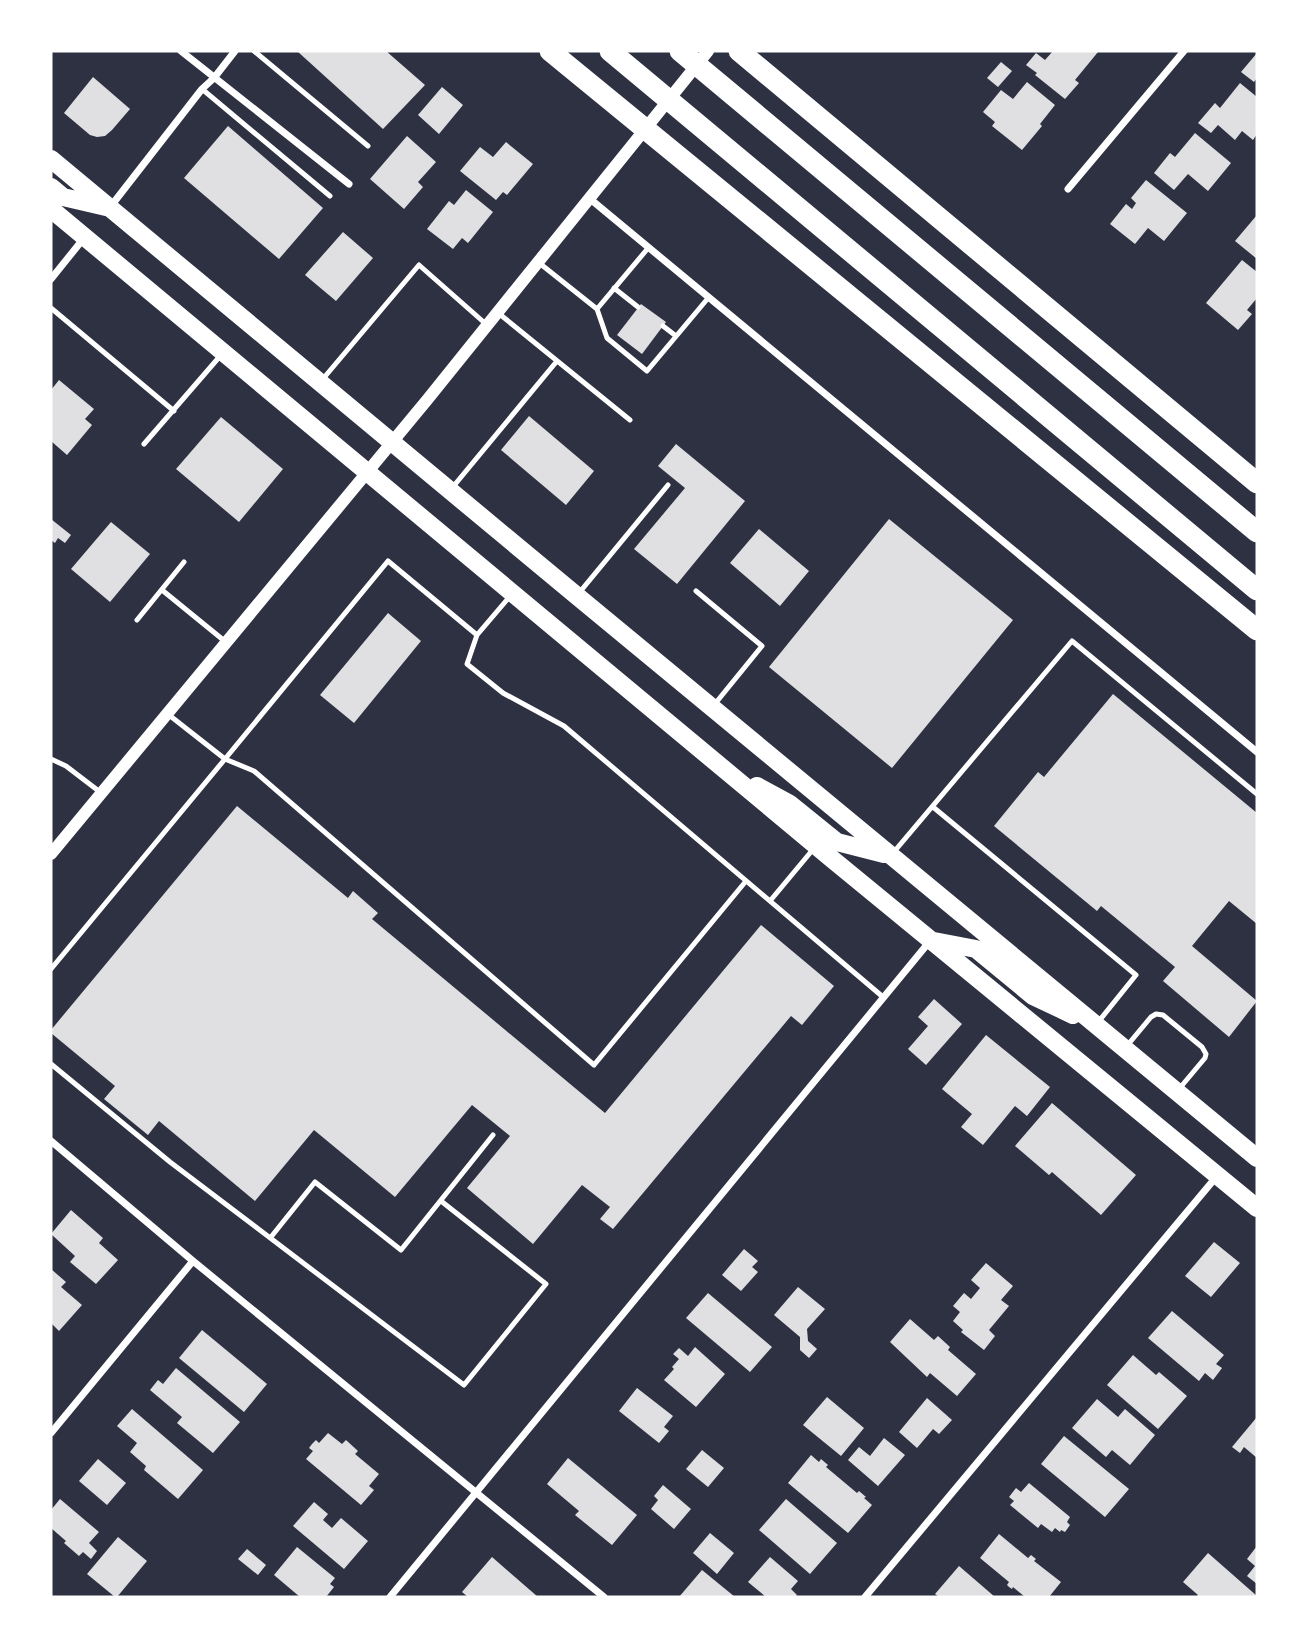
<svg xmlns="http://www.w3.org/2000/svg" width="1308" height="1648" viewBox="0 0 1308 1648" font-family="Helvetica,sans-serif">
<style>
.building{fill:#e0e0e3}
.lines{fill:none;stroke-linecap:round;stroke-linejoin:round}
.service{stroke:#fff;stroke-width:5}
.minor{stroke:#fff;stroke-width:7}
.tertiary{stroke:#fff;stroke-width:12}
.primary{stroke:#fff;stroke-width:18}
.motorway{stroke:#fff;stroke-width:21}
</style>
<rect width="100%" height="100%" fill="#2d3142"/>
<path class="building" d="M297 51H386L425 85 383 129Z
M1053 51H1096L1098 52 1075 80 1079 83 1065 99 1035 75 1037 73 1026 65 1036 53 1045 60Z
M1257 53V78L1254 82 1241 72Z
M1001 62 1012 71 998 87 987 78Z
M93 77 130 109 112 130 105 136 97 137 90 135 64 113Z
M1027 82 1055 105 1040 124 1042 126 1022 150 992 126 995 122 983 112 1001 90 1013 99Z
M1240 83 1257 97V134L1253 140 1242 131 1235 140 1218 125 1211 133 1198 123 1215 103 1220 108Z
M442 87 463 105 439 134 418 115Z
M228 126 323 208 279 259 184 178Z
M1195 133 1231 163 1208 191 1188 174 1174 190 1154 173 1170 153 1175 157Z
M407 136 436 162 418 182 423 187 404 209 370 179Z
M506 142 533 164 507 195 503 192 496 200 460 171 480 147 493 157Z
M1146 180 1187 213 1164 241 1148 228 1135 244 1110 224 1126 204 1132 209 1136 203 1131 198Z
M466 190 493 212 468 243 462 238 453 249 427 229 449 201 454 205Z
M1257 215V259L1235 241Z
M343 232 373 258 336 301 305 275Z
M1242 260 1257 272V298L1247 310 1252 314 1238 330 1206 303Z
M641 304 666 322 642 354 617 335Z
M59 380 94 409 85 419 92 425 67 455 51 441V390Z
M529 416 594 471 566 505 501 450Z
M221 417 283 469 239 522 176 469Z
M676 444 745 501 677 584 634 549 685 488 658 466Z
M51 519 71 535 65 543 58 538 55 543 51 540Z
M889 519 1013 620 892 768 769 667Z
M111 522 150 554 110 602 71 569Z
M759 529 809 571 780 606 730 563Z
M388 613 421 641 354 723 320 695Z
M1113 694 1257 813V924L1229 901 1192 946 1257 1001 1229 1037 1163 981 1175 967 1101 906 1097 911 994 826 1038 772 1044 777Z
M237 806 348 898 353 891 378 913 372 919 605 1113 761 925 834 986 802 1025 791 1016 613 1229 600 1219 610 1207 582 1185 533 1244 467 1188 510 1136 472 1105 395 1197 314 1130 255 1201 159 1121 148 1135 104 1099 115 1086 51 1033V1030Z
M934 999 962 1024 926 1065 908 1049 928 1026 918 1017Z
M986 1035 1050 1087 1027 1116 1015 1106 983 1145 961 1127 972 1114 942 1089Z
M1052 1103 1136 1175 1101 1215 1052 1172 1049 1175 1015 1146Z
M71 1210 103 1238 99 1243 118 1260 96 1284 70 1262 75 1256 51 1234Z
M1214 1242 1240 1263 1211 1297 1185 1276Z
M744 1249 758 1261 752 1267 758 1272 741 1291 722 1275Z
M986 1263 1013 1286 1001 1300 1009 1306 989 1330 995 1336 984 1350 961 1332 963 1330 953 1321 960 1312 953 1306 964 1293 971 1299 980 1288 971 1280Z
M51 1269 66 1282 61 1287 82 1305 59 1331 51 1323Z
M798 1287 825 1309 807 1329 808 1341 817 1349 809 1358 800 1350V1337L774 1315Z
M708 1293 772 1347 750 1372 686 1318Z
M1172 1311 1224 1355 1216 1364 1222 1368 1213 1380 1205 1373 1199 1381 1148 1338Z
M910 1319 934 1340 938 1336 950 1347 948 1350 976 1374 957 1396 930 1373 927 1377 890 1342Z
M202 1330 267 1384 244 1412 179 1358Z
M695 1347 725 1374 696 1407 664 1380 674 1369 672 1367 679 1359 673 1354 679 1348 688 1356Z
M1133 1355 1156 1375 1159 1372 1187 1396 1158 1429 1107 1385Z
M176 1368 240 1422 213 1453 177 1423 182 1417 150 1390 158 1380 163 1384Z
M637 1388 673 1416 664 1427 669 1431 659 1443 619 1411Z
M827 1397 864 1428 841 1456 803 1425Z
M927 1398 952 1420 939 1434 933 1429 917 1448 899 1432Z
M1097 1399 1118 1417 1125 1409 1155 1435 1130 1465 1112 1450 1106 1457 1072 1428Z
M132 1409 203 1470 178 1499 144 1470 146 1466 130 1452 137 1443 117 1426Z
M1257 1417V1458L1244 1447 1240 1453 1232 1447Z
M328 1433 342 1444 346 1440 358 1451 355 1454 379 1474 369 1486 374 1490 361 1505 306 1459 313 1451 309 1448 312 1444 316 1440 319 1443Z
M1064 1436 1129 1489 1105 1517 1041 1464Z
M884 1438 905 1455 878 1486 848 1460 859 1447 870 1456Z
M702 1450 724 1468 708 1487 686 1469Z
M811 1455 819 1462 821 1459 828 1465 826 1467 857 1493 859 1491 866 1497 864 1498 872 1505 848 1533 788 1483Z
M568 1458 637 1515 612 1545 575 1515 579 1511 547 1484Z
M98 1459 126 1483 107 1505 79 1481Z
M1029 1483 1070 1517 1067 1522 1070 1525 1065 1532 1061 1530 1060 1532 1055 1528 1052 1532 1041 1524 1038 1528 1010 1505 1014 1501 1009 1497 1016 1488 1021 1492Z
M663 1485 691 1509 674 1529 651 1509 658 1500 654 1496Z
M60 1499 99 1532 89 1543 97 1551 91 1559 83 1552 79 1556 64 1543 66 1541 51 1528V1510Z
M786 1499 837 1543 810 1574 759 1530Z
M314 1502 328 1514 323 1520 332 1528 341 1518 368 1541 344 1569 293 1526Z
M710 1533 734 1553 717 1574 693 1553Z
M999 1534 1028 1558 1031 1555 1036 1559 1034 1561 1061 1582 1049 1597H1025L1013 1587 1012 1589 1009 1587 1007 1585 1009 1582 980 1558Z
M118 1537 147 1561 117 1597H115L87 1574Z
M1257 1546V1584L1247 1576 1255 1566 1247 1559Z
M297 1547 335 1578 330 1584 334 1587 326 1597H300L274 1575Z
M247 1549 266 1565 258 1575 238 1559Z
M1208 1553 1257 1596V1597H1196L1198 1595 1183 1582Z
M492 1557 538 1597H468L462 1592Z
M770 1557 798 1581 791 1589 797 1595 795 1597H766L748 1582Z
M959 1566 995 1597H939L935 1594Z
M702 1570 735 1597H679Z"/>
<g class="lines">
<path class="service" d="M254 51 368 146
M202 89 330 196
M538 262 597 309 607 338 647 371 709 297
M614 288 638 307
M51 308 174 411
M597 309 649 247
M497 312 630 420
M663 326 676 336
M322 380 419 265 487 325
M144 444 221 355
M452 488 557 361
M162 590 227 643
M696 591 762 646 714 705
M579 593 668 485
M511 595 477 635 467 664 503 693 564 726 883 997
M137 620 184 562
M477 635 388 561 225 759 254 771 594 1065 746 881
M51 759 66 766 100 792
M933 807 1136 975 1099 1021
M893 853 1072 641 1257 794
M770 901 815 847
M51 969 225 759 169 715
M1126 1047 1151 1017 1156 1014 1163 1015 1202 1047 1206 1054 1205 1058 1179 1089
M51 1064 170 1162 464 1385 546 1284 441 1201
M271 1237 315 1182 401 1250 493 1135"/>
<path class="minor" d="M181 51 349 184
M1068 189 1184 51
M589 198 1257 752
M111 206 202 89 214 78 235 51
M51 279 84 238
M51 1141 193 1261 604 1597
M51 1433 193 1261
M390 1597 930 941
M865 1597 1217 1176"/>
<path class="tertiary" d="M51 854 427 400 708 51"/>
<path class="primary" d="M51 159 577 596 1257 1158
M51 187 63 197 106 207
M51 209 832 859 1257 1208
M757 786 790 804 837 842 884 854
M934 941 976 949 1033 996 1073 1015"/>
<path class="motorway" d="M550 51 1257 630
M610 51 1257 590
M680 51 1257 532
M739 51 1257 483"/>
</g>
<rect width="1308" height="1648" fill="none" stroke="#ffffff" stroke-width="105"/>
</svg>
